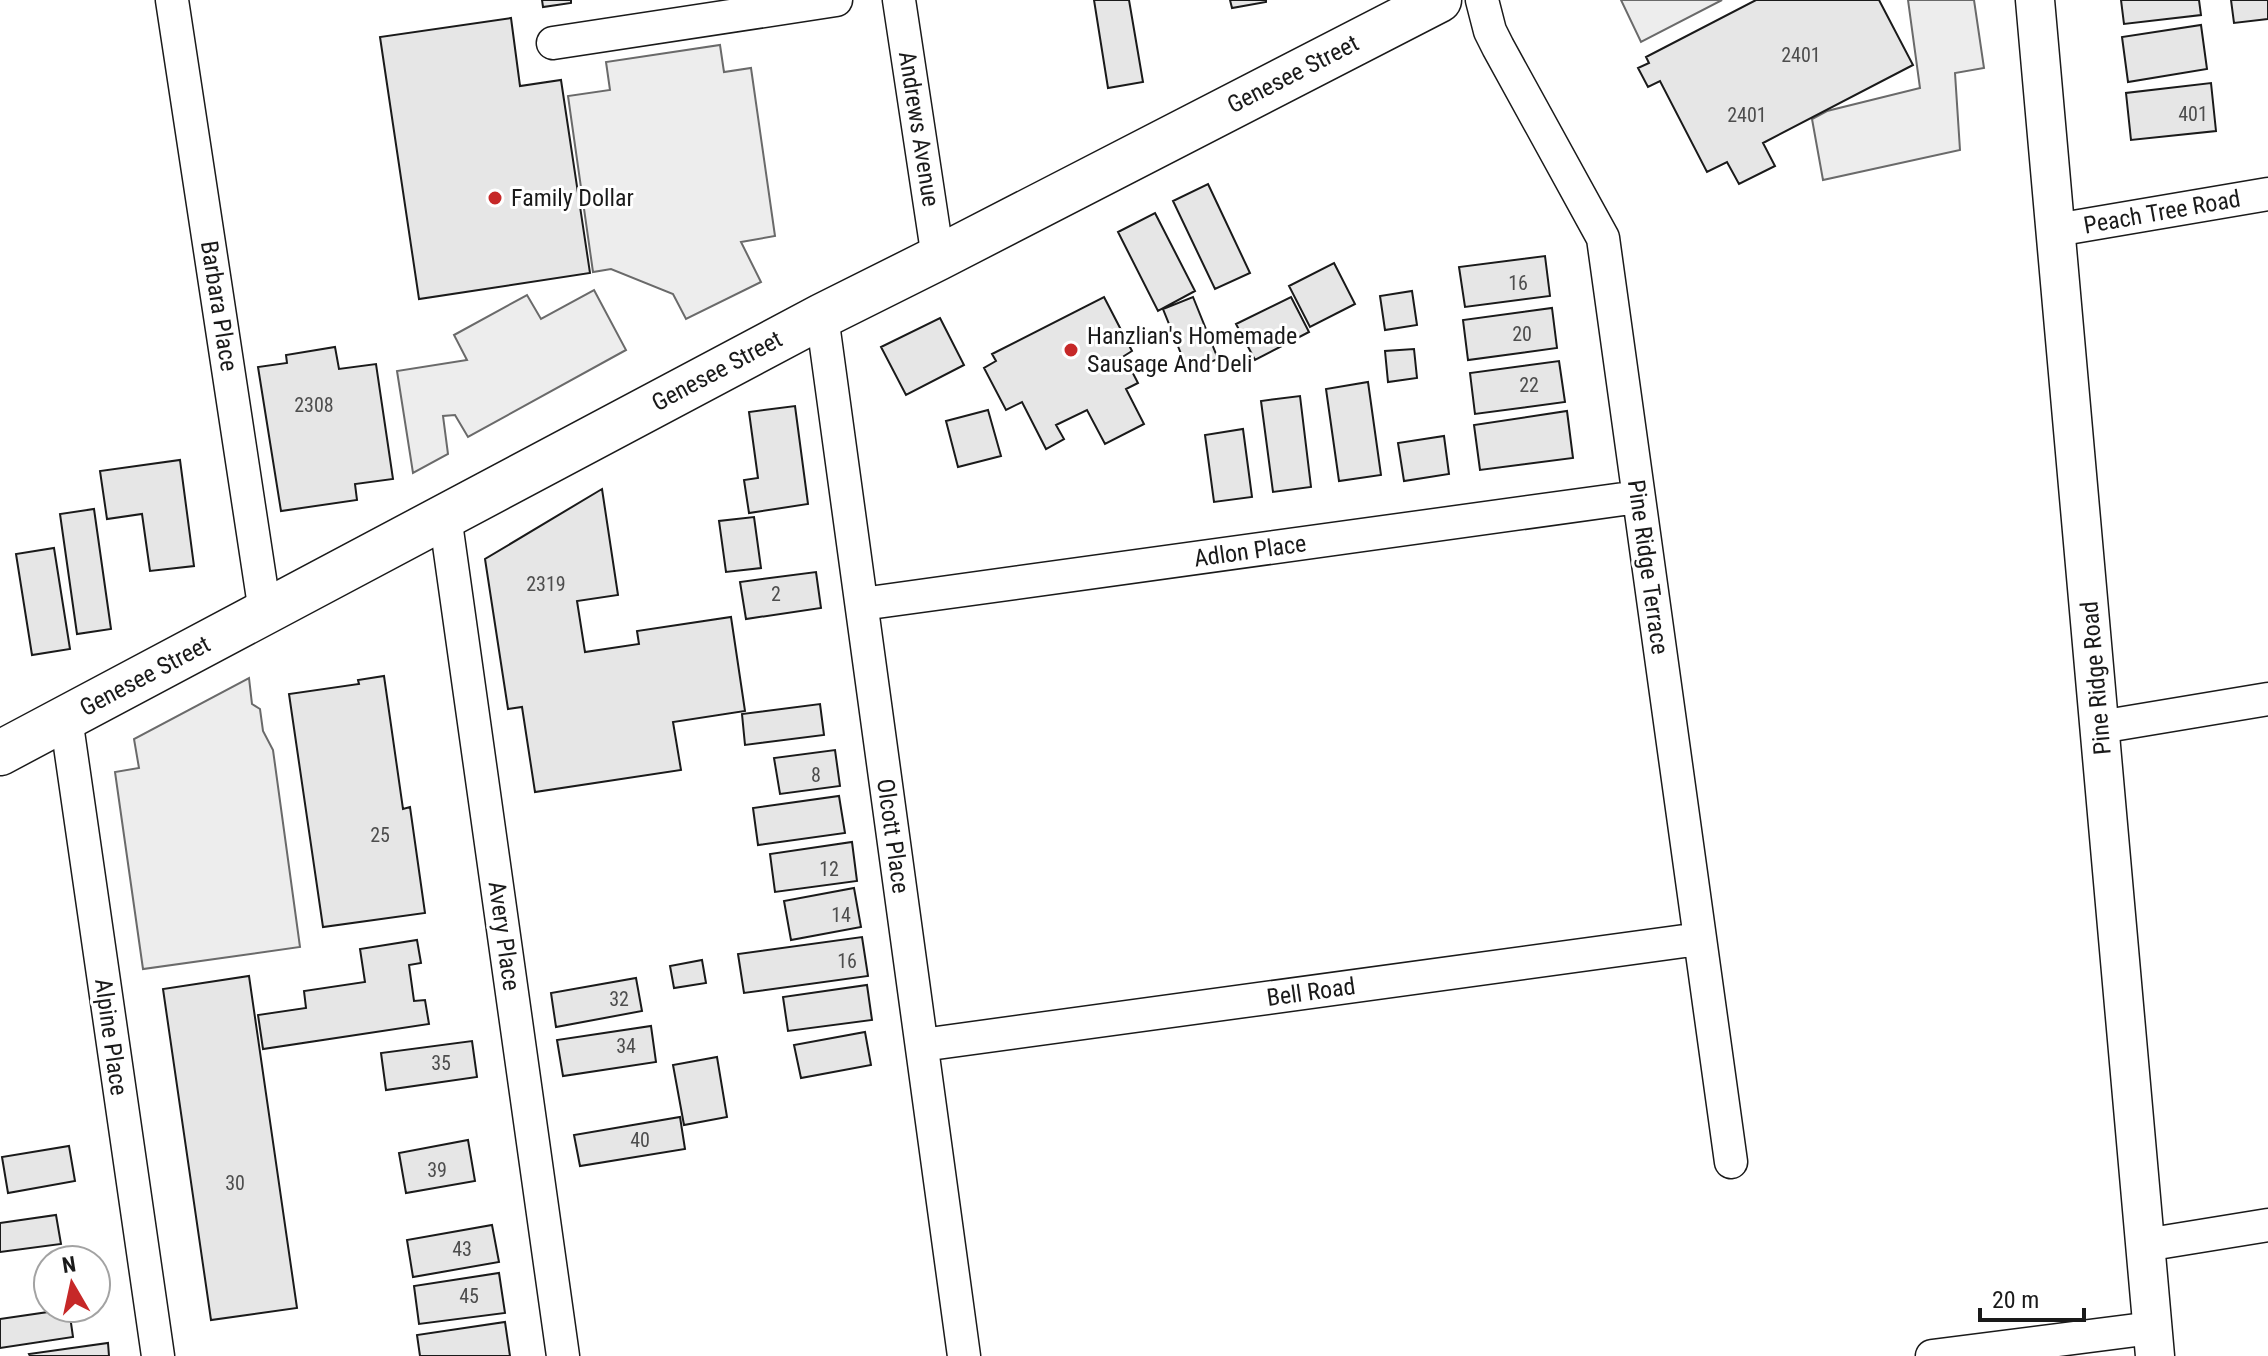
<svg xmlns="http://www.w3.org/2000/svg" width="2268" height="1356" viewBox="0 0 2268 1356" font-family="'Roboto Condensed',sans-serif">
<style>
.parking{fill:#ededed;stroke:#6a6a6a;stroke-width:2}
.building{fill:#e6e6e6;stroke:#1a1a1a;stroke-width:2}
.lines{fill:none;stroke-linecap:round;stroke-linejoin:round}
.minor-casing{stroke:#1a1a1a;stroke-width:35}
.tertiary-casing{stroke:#1a1a1a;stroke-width:41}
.secondary-casing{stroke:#1a1a1a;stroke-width:47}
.minor{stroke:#fff;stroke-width:32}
.tertiary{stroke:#fff;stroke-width:38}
.secondary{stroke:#fff;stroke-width:44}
.poi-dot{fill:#c62828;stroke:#fff;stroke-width:3}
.labels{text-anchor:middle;stroke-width:6;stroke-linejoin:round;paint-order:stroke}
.number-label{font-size:20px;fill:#4d4d4d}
.street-label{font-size:24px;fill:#1a1a1a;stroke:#fff}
.poi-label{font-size:24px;fill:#1a1a1a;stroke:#fff;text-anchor:start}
</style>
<rect width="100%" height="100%" fill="#fff"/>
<path class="parking" d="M1621 0H1722L1641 42Z
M1908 0H1974L1984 68 1955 73 1960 150 1823 180 1812 119 1827 111 1920 88Z
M720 45 724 72 751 68 775 236 741 242 761 282 686 319 673 294 611 269 593 272 568 96 610 90 606 62Z
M594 290 626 350 468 437 455 415 443 416 448 454 413 473 397 371 467 360 454 335 527 295 541 319Z
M249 678 252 704 260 709 263 731 273 750 300 947 143 969 115 772 139 768 134 739Z"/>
<path class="building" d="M542 0H571V3L543 7Z
M1094 0H1129L1143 82 1108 88Z
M1230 0H1266V2L1232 8Z
M1756 0H1879L1913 65 1763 143 1775 166 1739 184 1727 162 1707 172 1660 81 1648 87 1638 68 1649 63 1646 57Z
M2121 0H2199L2201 15 2124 24Z
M2231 0H2268V19L2234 23Z
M511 18 520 86 561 80 590 273 419 299 380 37Z
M2201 25 2207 69 2128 82 2122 37Z
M2211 83 2216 131 2131 140 2126 93Z
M1208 184 1250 273 1215 289 1173 201Z
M1155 213 1195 291 1158 311 1118 232Z
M1545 256 1550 296 1465 307 1459 267Z
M1334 263 1355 304 1310 327 1289 286Z
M1412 291 1417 325 1385 330 1380 296Z
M1104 297 1132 351 1124 356 1138 383 1126 389 1144 424 1105 444 1087 410 1056 425 1064 439 1046 449 1022 402 1006 410 984 368 996 361 992 354Z
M1193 297 1218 359 1188 371 1163 309Z
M1291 297 1309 332 1255 360 1236 324Z
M1552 308 1557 348 1468 360 1463 320Z
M940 318 964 365 906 395 881 347Z
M335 347 339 369 376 364 393 479 355 484 357 500 281 511 258 367 287 363 286 355Z
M1414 349 1417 378 1388 382 1385 351Z
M1559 361 1565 402 1475 414 1470 373Z
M1368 382 1381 475 1339 481 1326 389Z
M1300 396 1311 487 1273 492 1261 401Z
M795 406 808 504 749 513 744 480 758 478 749 412Z
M988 410 1001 456 958 467 946 421Z
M1567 411 1573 458 1480 470 1474 425Z
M1243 429 1252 497 1214 502 1205 435Z
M1444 436 1449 474 1404 481 1398 443Z
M180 460 194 566 150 571 142 514 107 519 100 471Z
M602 489 618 595 577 601 585 652 639 644 637 631 731 617 745 711 673 722 681 770 535 792 522 707 508 709 485 559Z
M94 509 111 629 77 634 60 514Z
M754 517 761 568 726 572 719 521Z
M54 548 70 649 32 655 16 554Z
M816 572 821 608 746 619 740 582Z
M384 676 403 809 410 807 425 913 323 927 289 694 359 684 358 680Z
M820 704 824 735 745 745 742 714Z
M835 750 840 786 780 794 774 758Z
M839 796 845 833 758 845 753 808Z
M852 842 857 881 775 892 770 854Z
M854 888 861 927 791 940 784 901Z
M862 937 868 976 744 993 738 954Z
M417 940 421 963 409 965 414 1001 425 1000 429 1024 263 1049 258 1015 306 1008 304 991 365 982 360 949Z
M702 960 706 983 674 988 670 966Z
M249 976 297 1308 211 1320 163 989Z
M636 978 642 1011 556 1027 551 993Z
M867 985 872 1020 788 1031 783 997Z
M651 1026 656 1062 563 1076 557 1040Z
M865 1032 871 1065 801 1078 794 1045Z
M472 1041 477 1077 386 1090 381 1053Z
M717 1057 727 1117 684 1125 673 1065Z
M680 1117 685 1149 580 1166 574 1135Z
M468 1140 475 1181 406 1193 399 1153Z
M69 1146 75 1181 8 1193 2 1157Z
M56 1215 61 1244 0 1252V1223Z
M492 1225 499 1262 413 1277 407 1240Z
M499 1273 505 1313 419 1324 414 1286Z
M69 1309 73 1337 0 1348V1319Z
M505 1322 510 1356H420L417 1335Z
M108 1343 109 1356H30L29 1354Z"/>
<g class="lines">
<g class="minor-casing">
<path id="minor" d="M172 0 265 612
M899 0 938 258
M1482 0 1490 31 1498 47 1603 238 1731 1162
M553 43 836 0
M2056 230 2268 194
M822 316 964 1356
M445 516 563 1356
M862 604 1638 497
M66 718 158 1356
M2100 727 2268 699
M922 1045 1699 939
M2145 1245 2268 1225
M1932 1356 2152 1328"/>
</g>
<g class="tertiary-casing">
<path id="tertiary" d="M2035 0 2155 1356"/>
</g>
<g class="secondary-casing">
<path id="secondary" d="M0 753 822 316 938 258 1439 0"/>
</g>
<use href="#minor" class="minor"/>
<use href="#tertiary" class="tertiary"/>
<use href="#secondary" class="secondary"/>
</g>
<g class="poi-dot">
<circle cx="495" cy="198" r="8"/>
<circle cx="1071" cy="350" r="8"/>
</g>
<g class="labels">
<g class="number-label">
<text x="1801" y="62">2401</text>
<text x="2193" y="121">401</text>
<text x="1747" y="122">2401</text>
<text x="1518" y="290">16</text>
<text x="1522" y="341">20</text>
<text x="1529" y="392">22</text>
<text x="314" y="412">2308</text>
<text x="546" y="591">2319</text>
<text x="776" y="601">2</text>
<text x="816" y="782">8</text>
<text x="380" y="842">25</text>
<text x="829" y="876">12</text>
<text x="841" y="922">14</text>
<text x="847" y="968">16</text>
<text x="619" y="1006">32</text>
<text x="626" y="1053">34</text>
<text x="441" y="1070">35</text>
<text x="640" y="1147">40</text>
<text x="437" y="1177">39</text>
<text x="235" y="1190">30</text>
<text x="462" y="1256">43</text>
<text x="469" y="1303">45</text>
</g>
<g class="street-label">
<text transform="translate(1293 74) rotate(-27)" y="8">Genesee Street</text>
<text transform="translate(919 129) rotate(81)" y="8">Andrews Avenue</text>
<text transform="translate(2162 212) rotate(-10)" y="8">Peach Tree Road</text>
<text transform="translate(219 306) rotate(81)" y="8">Barbara Place</text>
<text transform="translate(717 371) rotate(-28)" y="8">Genesee Street</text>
<text transform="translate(1250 551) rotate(-8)" y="8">Adlon Place</text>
<text transform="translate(1648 567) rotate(82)" y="8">Pine Ridge Terrace</text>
<text transform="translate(145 676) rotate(-28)" y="8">Genesee Street</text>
<text transform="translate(2096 678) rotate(-95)" y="8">Pine Ridge Road</text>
<text transform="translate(893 836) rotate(82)" y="8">Olcott Place</text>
<text transform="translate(504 936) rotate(82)" y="8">Avery Place</text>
<text transform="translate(1311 992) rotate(-8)" y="8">Bell Road</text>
<text transform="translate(111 1037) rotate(82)" y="8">Alpine Place</text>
</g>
<g class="poi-label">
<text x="511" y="206">Family Dollar</text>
<text x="1087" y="344">Hanzlian's Homemade<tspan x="1087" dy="28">Sausage And Deli</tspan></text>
</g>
</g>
<g transform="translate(72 1284) rotate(351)"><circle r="38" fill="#ffffff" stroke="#a3a3a3" stroke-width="2"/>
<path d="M0-6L14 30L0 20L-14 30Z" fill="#c62828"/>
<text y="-12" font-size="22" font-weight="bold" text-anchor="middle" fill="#1a1a1a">N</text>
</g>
<path d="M1980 1308v12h104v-12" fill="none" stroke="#1a1a1a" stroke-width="4"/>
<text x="1992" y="1308" font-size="24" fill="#1a1a1a" stroke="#ffffff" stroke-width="6" paint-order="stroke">20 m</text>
</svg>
